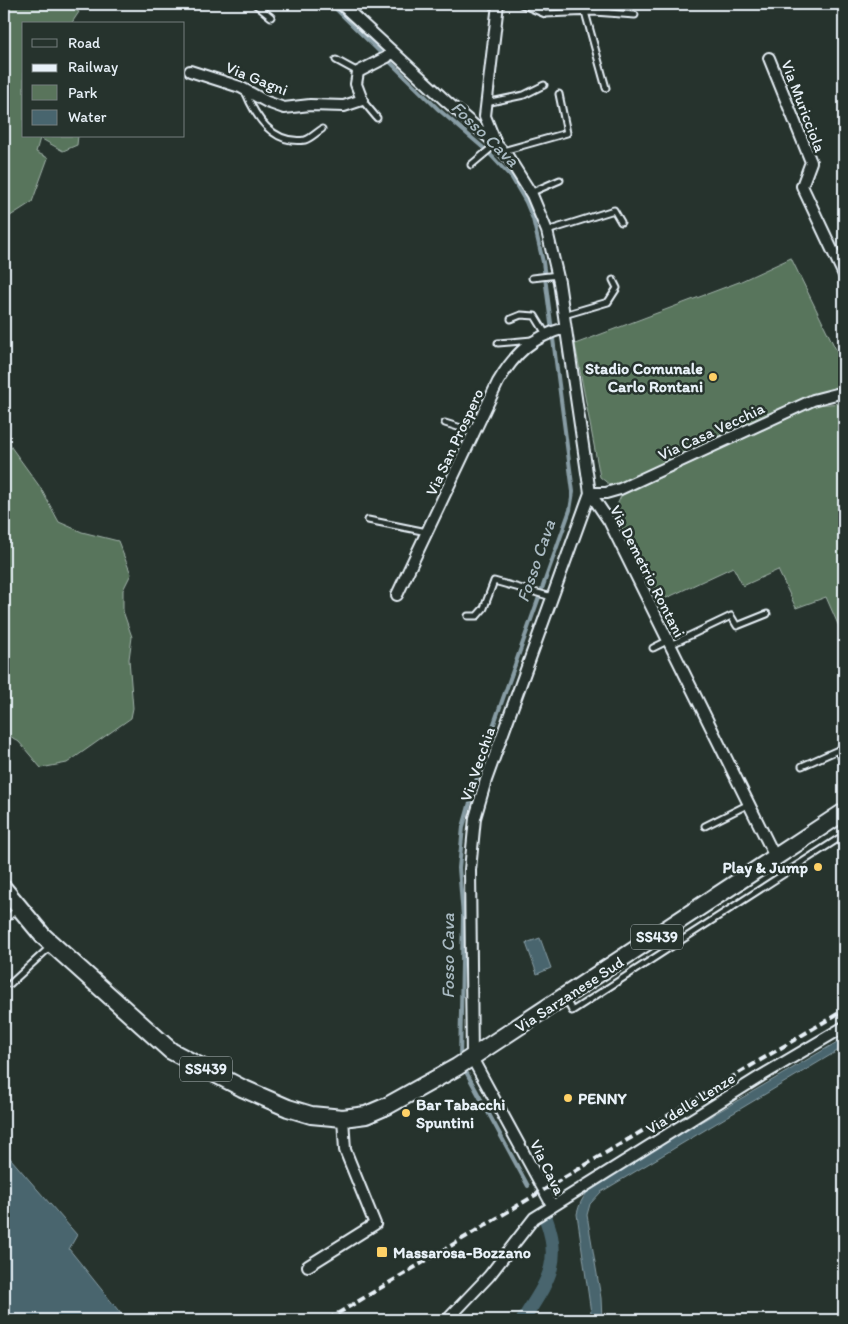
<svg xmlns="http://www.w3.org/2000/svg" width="848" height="1324" viewBox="0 0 848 1324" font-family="Itim,sans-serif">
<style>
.green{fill:#59745b;stroke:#a0b2aa}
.water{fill:#48656e;stroke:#889da5}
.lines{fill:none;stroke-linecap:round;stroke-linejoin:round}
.stream{stroke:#889da5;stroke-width:4}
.canal{stroke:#48656e;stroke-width:14}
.service-casing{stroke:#e8f1f8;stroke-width:9}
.minor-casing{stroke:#e8f1f8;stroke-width:14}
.primary-casing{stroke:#e8f1f8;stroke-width:20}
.service{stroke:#26332d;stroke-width:5}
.minor{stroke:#26332d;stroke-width:10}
.primary{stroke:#26332d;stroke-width:16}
.rail{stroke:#e8f1f8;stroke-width:4;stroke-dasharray:8 4;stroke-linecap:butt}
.poi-dot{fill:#ffd166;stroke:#26332d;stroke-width:2}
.labels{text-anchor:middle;stroke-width:5;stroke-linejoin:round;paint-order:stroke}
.shield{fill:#26332d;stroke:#aeb8bb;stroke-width:1}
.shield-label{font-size:15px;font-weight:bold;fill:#e8f1f8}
.street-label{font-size:16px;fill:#e8f1f8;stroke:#26332d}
.poi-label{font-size:16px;font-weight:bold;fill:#e8f1f8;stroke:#26332d;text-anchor:start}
.water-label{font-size:18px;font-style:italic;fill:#a8b9c1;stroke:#26332d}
</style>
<rect width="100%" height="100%" fill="#26332d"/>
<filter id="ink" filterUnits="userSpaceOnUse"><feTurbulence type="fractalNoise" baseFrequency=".02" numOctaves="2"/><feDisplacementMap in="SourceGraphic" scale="10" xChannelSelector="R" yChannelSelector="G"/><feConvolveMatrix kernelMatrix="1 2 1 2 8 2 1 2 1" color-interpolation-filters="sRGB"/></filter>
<g filter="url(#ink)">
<path class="green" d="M4 4H64L79 12 71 24H24V136H78L77 145 63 151 40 138 36 152 48 158 32 202 4 220Z
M791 258 844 366V387L809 396 616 485H610L600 477 575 344 739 282Z
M4 374 7 378 5 417 11 447 40 487 59 522 82 532 118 541 131 574 123 590V611L132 637 129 659 133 708 131 718 67 763 41 768 19 742 4 732Z
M844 403V638L826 597 796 608 778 570 743 586 733 567 660 601 614 512 621 496 814 405Z"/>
<path class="water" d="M540 938 551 968 537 974 526 943Z
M844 1038V1047L601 1192 590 1204 587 1215 601 1298 602 1320H592L577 1214C581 1196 589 1189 604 1179Z
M4 1151 77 1235 69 1249 126 1320H12L4 1311Z"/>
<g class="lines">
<path class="stream" d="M331 4 438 109 487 151 512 178 526 202 533 219 543 262 573 492 570 510 485 749 463 827 459 868 463 916 460 1060
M464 1068 528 1186"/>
<path class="canal" d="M523 1320C546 1283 563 1264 546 1219"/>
<g class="service-casing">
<path id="service" d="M255 4 271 17
M521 4 545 14 594 12 635 15
M600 10 626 4
M585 12 606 88
M336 60 358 72
M245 91C255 116 272 145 305 140 310 139 317 132 322 129
M362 100 377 118
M486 103 524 95 544 85
M503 151 567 133 559 94
M471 165 496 144
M530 193 560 180
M547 231 614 210 621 222
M532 278 558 275
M564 315 608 302 617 288 613 280
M511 319 521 315 535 316 546 334
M498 343 532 340
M445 423 474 432
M368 520 427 532
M468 616H477L484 608 494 581 552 597
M670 645 731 616 737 626 767 614
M653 648 667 641
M802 766 838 750 844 762
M705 826 749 804
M4 921 18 908
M10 984 50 947
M565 997 572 1011 844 835"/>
</g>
<g class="minor-casing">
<path id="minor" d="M341 4 446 101 496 144 508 157 532 195 547 231 559 282 590 493 609 521 775 857
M769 58 811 162 802 186 844 275
M190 71 240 87 267 102 284 108 310 105 344 106 362 100 356 84 358 72 387 57 392 51
M495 141 485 116 498 4
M397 595 498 382C515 353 532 337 565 328
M552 1205 472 1058 470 870 475 818 486 780 590 493H606L620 489 813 400 844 392
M308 1266 375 1224 345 1150 343 1118
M447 1320 489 1276 534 1218 761 1076 844 1027"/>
</g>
<g class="primary-casing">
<path id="primary" d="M4 889 43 936 171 1051 242 1088 288 1108 311 1115 343 1118 366 1115 387 1106 457 1067 844 812"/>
</g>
<use href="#service" class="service"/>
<use href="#minor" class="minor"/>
<use href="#primary" class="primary"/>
<path class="rail" d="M327 1320 844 1010"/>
</g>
</g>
<g class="poi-dot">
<circle cx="713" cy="377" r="5"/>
<circle cx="818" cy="867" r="5"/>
<circle cx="568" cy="1098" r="5"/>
<circle cx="406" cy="1113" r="5"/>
<rect x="376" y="1246" width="12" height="12" rx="2.5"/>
</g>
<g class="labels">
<g class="shield">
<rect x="631" y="924.5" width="52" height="25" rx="4"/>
<rect x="180" y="1056.5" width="52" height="25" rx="4"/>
</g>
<g class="shield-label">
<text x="657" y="942">SS439</text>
<text x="206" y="1074">SS439</text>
</g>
<g class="street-label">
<text transform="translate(257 78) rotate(22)" y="6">Via Gagni</text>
<text transform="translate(804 106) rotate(69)" y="6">Via Muricciola</text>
<text transform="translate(711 431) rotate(-25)" y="6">Via Casa Vecchia</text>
<text transform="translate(454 442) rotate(-65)" y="6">Via San Prospero</text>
<text transform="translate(648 571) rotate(63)" y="6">Via Demetrio Rontani</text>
<text transform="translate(477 764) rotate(-71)" y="6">Via Vecchia</text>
<text transform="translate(569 994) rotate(-33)" y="6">Via Sarzanese Sud</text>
<text transform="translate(690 1103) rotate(-32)" y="6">Via delle Lenze</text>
<text transform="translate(548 1167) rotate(64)" y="6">Via Cava</text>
</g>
<g class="poi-label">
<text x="703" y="374" text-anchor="end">Stadio Comunale<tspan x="703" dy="18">Carlo Rontani</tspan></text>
<text x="808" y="873" text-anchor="end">Play &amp; Jump</text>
<text x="578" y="1104">PENNY</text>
<text x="416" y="1110">Bar Tabacchi<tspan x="416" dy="18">Spuntini</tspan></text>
<text x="393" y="1258">Massarosa-Bozzano</text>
</g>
<g class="water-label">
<text transform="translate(485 134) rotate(44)" y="6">Fosso Cava</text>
<text transform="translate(536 561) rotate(-71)" y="6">Fosso Cava</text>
<text transform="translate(448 956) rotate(-90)" y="6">Fosso Cava</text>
</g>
</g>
<rect width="848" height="1324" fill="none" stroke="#26332d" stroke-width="20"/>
<rect x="10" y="10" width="828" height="1304" fill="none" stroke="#e8f1f8" stroke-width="2" filter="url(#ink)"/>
<rect x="22" y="22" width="162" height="115" fill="#26332d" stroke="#747f7e"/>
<rect x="32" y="39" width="25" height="8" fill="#26332d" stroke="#747f7e"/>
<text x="68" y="48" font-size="15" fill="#e8f1f8">Road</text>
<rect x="32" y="64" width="25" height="8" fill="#e8f1f8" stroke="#747f7e"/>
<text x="68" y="72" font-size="15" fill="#e8f1f8">Railway</text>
<rect x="32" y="85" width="25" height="15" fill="#59745b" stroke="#747f7e"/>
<text x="68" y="98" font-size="15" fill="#e8f1f8">Park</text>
<rect x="32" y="110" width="25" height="15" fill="#48656e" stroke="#747f7e"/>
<text x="68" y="122" font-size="15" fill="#e8f1f8">Water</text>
</svg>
